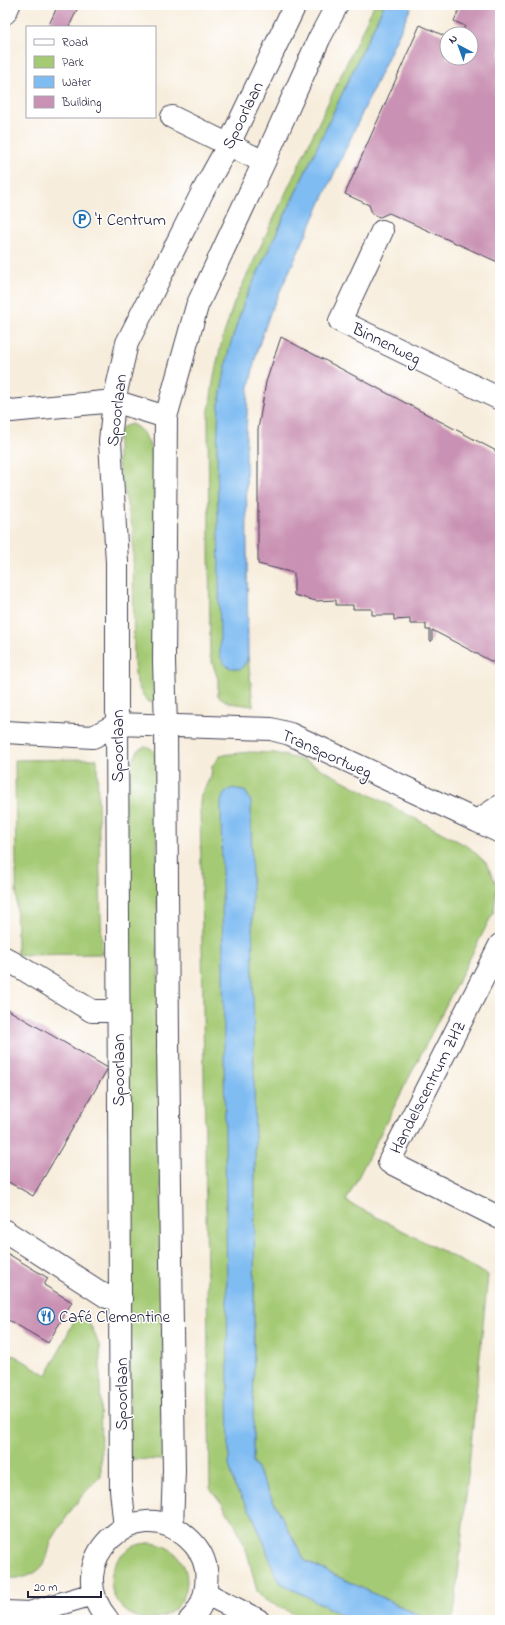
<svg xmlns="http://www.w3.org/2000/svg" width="505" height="1625" viewBox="0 0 505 1625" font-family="'Indie Flower',sans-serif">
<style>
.green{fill:#a5ca74;stroke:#647658}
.water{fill:#7fbcf2;stroke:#506f96}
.building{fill:#c991b3}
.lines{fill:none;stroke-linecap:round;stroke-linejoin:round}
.minor-casing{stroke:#424053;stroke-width:24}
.minor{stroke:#fff;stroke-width:22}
.labels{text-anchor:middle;stroke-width:3;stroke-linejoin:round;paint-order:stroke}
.street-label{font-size:17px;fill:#22223b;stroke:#fff}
.poi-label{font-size:17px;fill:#22223b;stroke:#fff;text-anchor:start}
</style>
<rect width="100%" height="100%" fill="#fff"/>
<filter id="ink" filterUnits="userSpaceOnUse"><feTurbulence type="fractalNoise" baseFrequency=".025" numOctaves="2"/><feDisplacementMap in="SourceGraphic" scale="8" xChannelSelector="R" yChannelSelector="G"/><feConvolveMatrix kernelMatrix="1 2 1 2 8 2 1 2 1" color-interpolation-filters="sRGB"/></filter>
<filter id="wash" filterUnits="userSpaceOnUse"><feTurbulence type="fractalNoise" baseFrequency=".012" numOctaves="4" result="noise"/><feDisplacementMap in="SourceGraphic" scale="16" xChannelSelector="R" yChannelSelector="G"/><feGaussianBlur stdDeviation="0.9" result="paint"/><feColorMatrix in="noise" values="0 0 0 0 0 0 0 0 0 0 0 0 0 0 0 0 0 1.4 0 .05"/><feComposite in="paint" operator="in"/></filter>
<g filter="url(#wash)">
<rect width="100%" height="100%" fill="#f7eddc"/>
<path class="green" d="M374 5H384L244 302 229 349 219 404 217 449 247 661 248 656 253 706 229 703 218 696V679L210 656 208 417 214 376 222 340 234 303Z
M131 424C147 431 150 445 154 461L157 698 153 702H149C138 692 135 678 134 664L133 530 118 466V432L123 427Z
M145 746 152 749 156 756 164 1460 130 1459 123 781 138 750Z
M251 752 275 753 306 761 469 847 486 863 497 885 494 911 346 1201 488 1275 454 1615 450 1620H429L305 1561 253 1462 255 1155 246 792 233 788 235 1487 252 1514 281 1583 351 1620H306L263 1599 257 1591 247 1552 238 1530 223 1505 210 1488 200 804 201 795 211 776 212 766 221 755Z
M97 759 102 954 17 955 15 760Z
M82 1315C91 1322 96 1337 100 1348L101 1476C80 1495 66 1517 52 1540 49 1547 48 1557 44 1564 35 1577 19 1579 5 1578V1350L47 1375 76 1317Z
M111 1581a38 38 0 1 1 76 0a38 38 0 1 1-76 0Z"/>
<path class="water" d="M384 5H412L270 313 257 351 248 392 246 435 248 656 247 661 241 669C228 669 224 666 220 655L217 449 219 404 229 349 244 302Z
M233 788 246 792 251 802 255 1155 253 1462 305 1561 429 1620H351L281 1583 275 1574 263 1540 252 1514 235 1487 229 1465 221 804C222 794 225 792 233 788Z"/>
<g id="blocks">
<path class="building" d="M58 5H79L69 27H48Z
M461 5H500V263L389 213 380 217 376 216 372 213 369 205 345 194 420 25 447 37V58H471V34H461L465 26 454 21Z
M281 337 500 453V666L432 630V641H430V630H426V624H410V619L394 620V615H372V609H353V605H336V600L316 601 294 595V573L258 564V429L266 382Z
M5 1008 108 1068 33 1196 5 1180Z
M5 1252 48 1278 44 1285 72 1302 48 1343 5 1318Z"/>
</g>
</g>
<g filter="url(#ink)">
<use href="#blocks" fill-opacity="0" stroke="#424053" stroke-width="1"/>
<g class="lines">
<g class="minor-casing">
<path id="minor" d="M5 13 9 5
M172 117 264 162
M382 231 340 321 500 399
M5 409 11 411 114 401 166 417
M117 724 271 729 290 734 477 821 500 806
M5 732 93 737 117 724
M477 821 500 832
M500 945 389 1162 500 1218
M5 958 92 1011H118
M5 1231 107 1297 121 1299
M172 1527 174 1470 168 1043 166 726 164 662 166 417 197 306 264 162 319 39 337 5
M125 1528 121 1490 117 724V562L110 441 114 401 127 343 203 191 229 144 295 5
M205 1593 258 1620
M5 1612 29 1613 93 1594
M108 1620C58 1562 136 1489 188 1538 197 1546 204 1557 206 1569 208 1588 204 1606 190 1620"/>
</g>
<use href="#minor" class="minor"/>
</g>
</g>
<defs>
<g id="parking-ring" transform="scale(0.9)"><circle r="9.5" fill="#fff" stroke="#1f6fb2" stroke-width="1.5"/><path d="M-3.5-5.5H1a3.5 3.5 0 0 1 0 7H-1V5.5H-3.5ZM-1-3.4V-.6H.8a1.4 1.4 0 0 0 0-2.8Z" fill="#1f6fb2"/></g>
<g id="restaurant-ring" transform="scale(0.9)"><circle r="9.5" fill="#fff" stroke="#1f6fb2" stroke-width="1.5"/><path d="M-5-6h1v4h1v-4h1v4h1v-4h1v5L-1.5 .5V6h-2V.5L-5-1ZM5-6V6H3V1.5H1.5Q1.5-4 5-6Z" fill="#1f6fb2"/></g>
</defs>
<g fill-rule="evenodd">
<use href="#parking-ring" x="82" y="219"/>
<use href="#restaurant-ring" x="46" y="1316"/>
</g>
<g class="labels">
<g class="street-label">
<text transform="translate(242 115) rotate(-64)" y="6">Spoorlaan</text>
<text transform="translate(387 343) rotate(26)" y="6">Binnenweg</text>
<text transform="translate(116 410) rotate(-83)" y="6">Spoorlaan</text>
<text transform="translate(117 746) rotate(-90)" y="6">Spoorlaan</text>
<text transform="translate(327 753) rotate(24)" y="6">Transportweg</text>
<text transform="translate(118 1070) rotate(-90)" y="6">Spoorlaan</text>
<text transform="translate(427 1087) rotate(-63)" y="6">Handelscentrum ZHZ</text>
<text transform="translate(121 1394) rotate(-90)" y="6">Spoorlaan</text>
</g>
<g class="poi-label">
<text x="95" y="225">'t Centrum</text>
<text x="59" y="1322">Café Clementine</text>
</g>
</g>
<rect width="505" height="1625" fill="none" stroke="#fff" stroke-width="20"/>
<rect x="26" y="26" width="130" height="92" fill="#ffffff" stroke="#a7a7b1"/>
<rect x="34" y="39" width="20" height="6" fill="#ffffff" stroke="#a7a7b1"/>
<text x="62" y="46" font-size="12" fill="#22223b">Road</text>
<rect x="34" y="56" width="20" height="12" fill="#a5ca74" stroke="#a7a7b1"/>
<text x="62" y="66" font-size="12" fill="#22223b">Park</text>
<rect x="34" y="76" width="20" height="12" fill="#7fbcf2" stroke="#a7a7b1"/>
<text x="62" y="86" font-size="12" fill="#22223b">Water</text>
<rect x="34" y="96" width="20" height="12" fill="#c991b3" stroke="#a7a7b1"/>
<text x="62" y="106" font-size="12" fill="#22223b">Building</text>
<g transform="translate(459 46) rotate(319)"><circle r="19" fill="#ffffff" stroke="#a7a7b1"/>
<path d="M0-3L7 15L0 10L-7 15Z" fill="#1f6fb2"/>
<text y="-6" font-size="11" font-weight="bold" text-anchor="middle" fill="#22223b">N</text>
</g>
<path d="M28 1591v6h73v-6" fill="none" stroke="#22223b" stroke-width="2"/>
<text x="34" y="1591" font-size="12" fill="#22223b" stroke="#ffffff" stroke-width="3" paint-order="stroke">20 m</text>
</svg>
